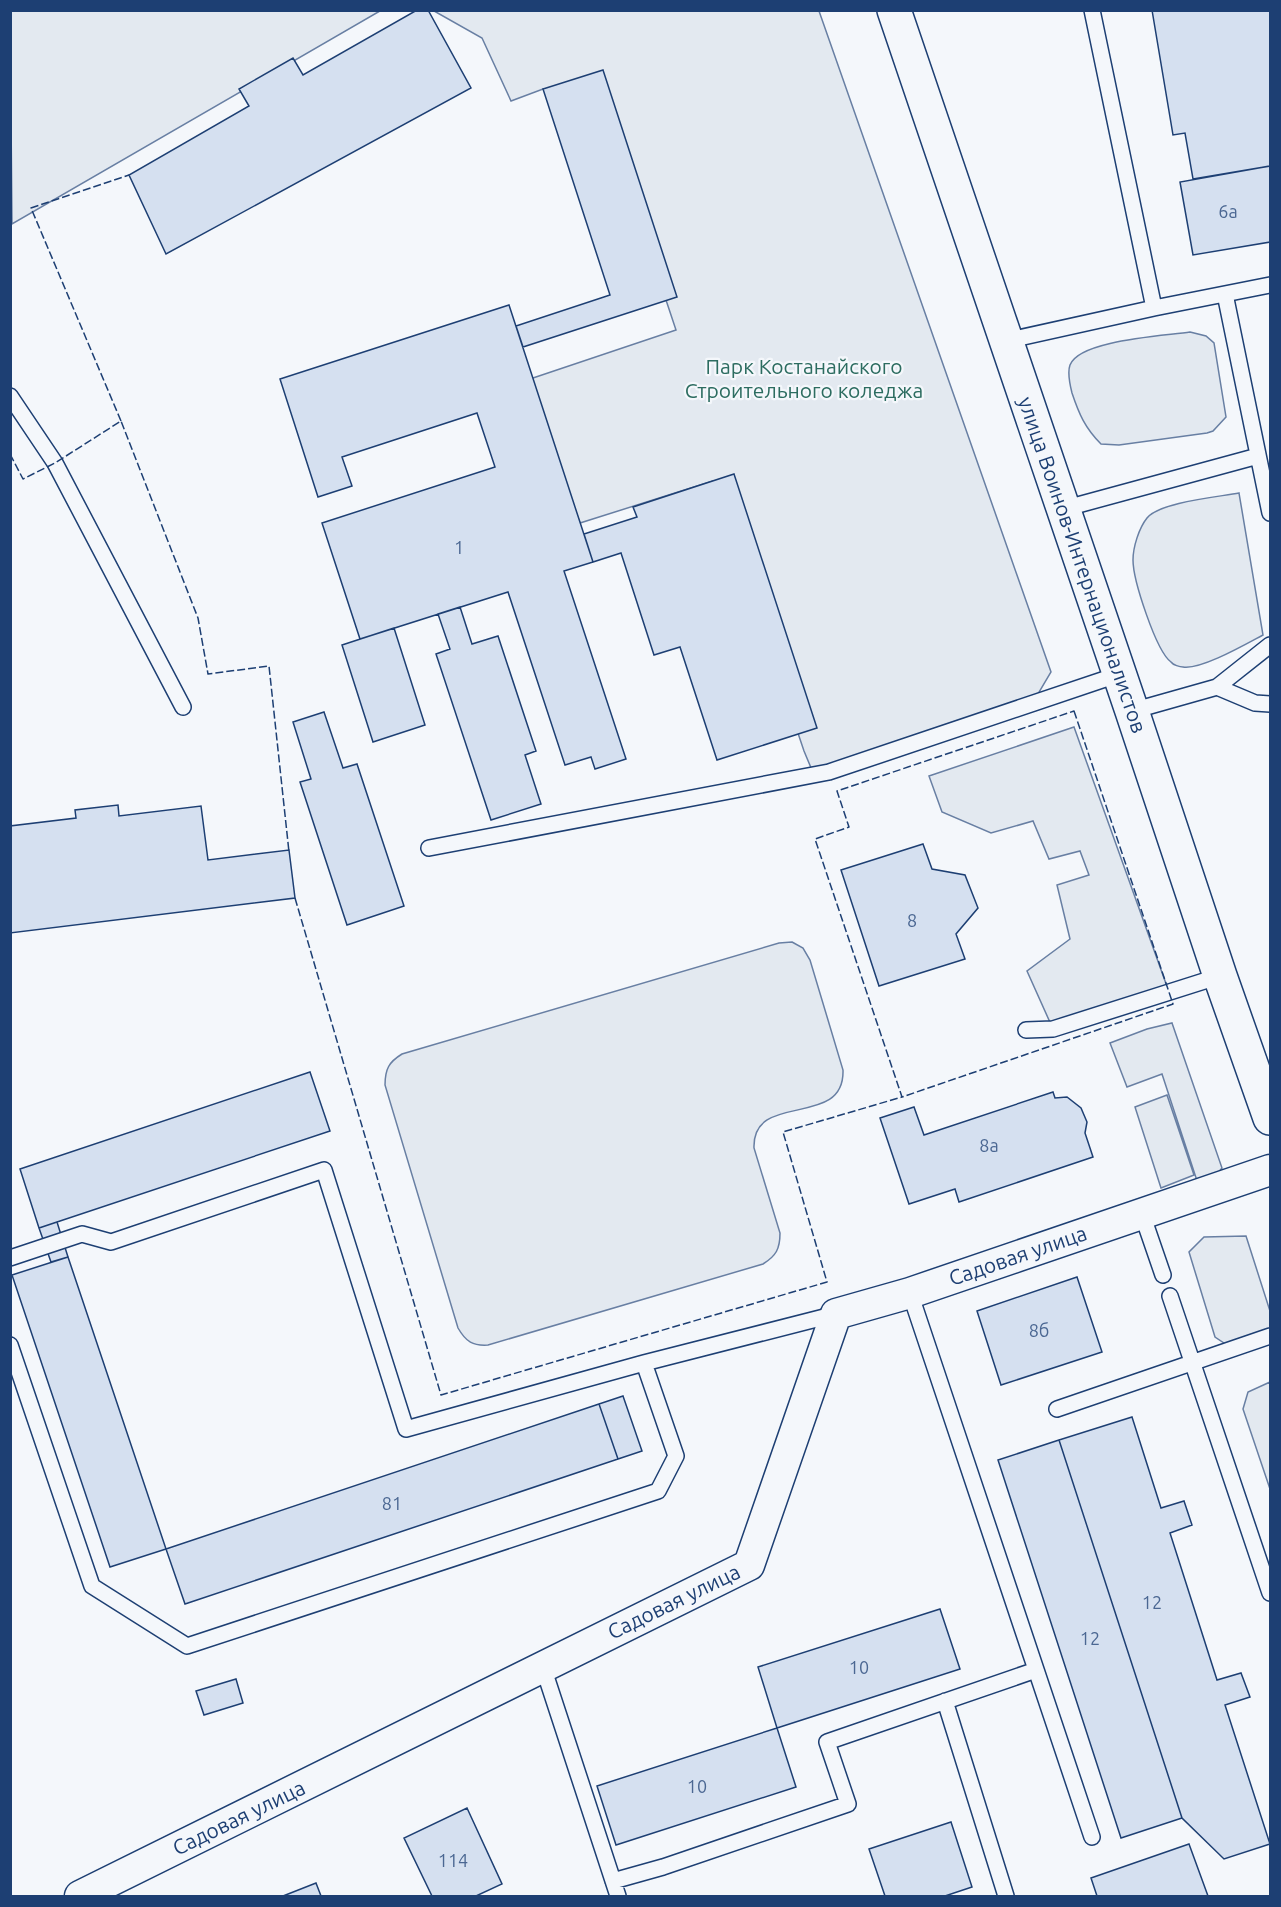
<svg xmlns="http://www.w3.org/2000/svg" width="1281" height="1907" viewBox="0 0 1281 1907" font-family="Ubuntu,sans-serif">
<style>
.green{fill:#e3e9f0;stroke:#687fa3;stroke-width:1.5}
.building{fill:#d5e0f0;stroke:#1d3f73;stroke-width:1.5}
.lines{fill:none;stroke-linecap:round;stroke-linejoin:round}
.service-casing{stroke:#1d3f73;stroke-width:18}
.minor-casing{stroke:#1d3f73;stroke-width:33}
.tertiary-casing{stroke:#1d3f73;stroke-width:36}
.service{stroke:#f4f7fb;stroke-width:15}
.minor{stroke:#f4f7fb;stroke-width:30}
.tertiary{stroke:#f4f7fb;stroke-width:33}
.fence{stroke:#1d3f73;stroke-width:1.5;stroke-dasharray:8 3;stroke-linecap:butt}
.labels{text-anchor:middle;stroke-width:4.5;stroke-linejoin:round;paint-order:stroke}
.number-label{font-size:18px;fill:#4b6792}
.park-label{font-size:21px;fill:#2c6c60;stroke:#f4f7fb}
.street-label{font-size:21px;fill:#1d3f73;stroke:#f4f7fb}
</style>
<rect width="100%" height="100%" fill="#f4f7fb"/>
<path class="green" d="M10 11H380L12 224Z
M434 11H819L1051 672 1038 694 814 775 804 751 713 481 580 523 527 380 676 330 595 87 543 89 511 101 482 38Z
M1190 332 1206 336 1214 343 1226 417 1213 431 1207 433 1119 445 1101 444C1085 428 1079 414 1072 393 1070 385 1067 373 1070 365 1079 340 1164 336 1190 332Z
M1239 493 1263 635C1246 644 1201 670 1183 667 1180 667 1173 665 1171 662 1156 651 1133 580 1133 560 1133 547 1139 528 1147 518 1160 502 1218 497 1239 493Z
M1074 727 1169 992 1053 1029 1027 971 1070 939 1057 885 1089 875 1080 851 1049 859 1033 821 991 833 942 812 929 776Z
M792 942 803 948 810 960 843 1070C845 1130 752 1090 754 1148L780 1233C780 1249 776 1256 763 1264L488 1345C473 1346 466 1342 458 1328L385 1085C385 1069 389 1062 402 1054L779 943Z
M1172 1023 1222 1168 1201 1193 1162 1074 1127 1087 1110 1043 1147 1029Z
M1167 1095 1194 1175 1161 1188 1135 1107Z
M1246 1236 1270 1311V1338L1233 1349 1215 1337 1189 1252 1204 1237Z
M1270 1382V1489L1243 1409 1248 1392Z"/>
<path class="building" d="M417 10H428L471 88 166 254 129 175 249 106 239 89 293 58 303 75Z
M1152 10H1270V166L1193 179 1185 133 1173 135Z
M603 70 677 297 523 347 516 326 610 295 543 89Z
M1270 166V242L1193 255 1180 182Z
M509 305 593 562 564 571 626 759 595 769 591 757 565 765 508 592 360 639 322 523 495 467 477 413 342 457 352 486 318 497 280 379Z
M734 474 817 728 717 760 680 647 654 655 621 553 593 562 584 534 637 517 633 507Z
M460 607 472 644 498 636 536 751 525 755 541 804 491 820 436 654 450 649 438 614Z
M394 628 425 725 373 742 342 645Z
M324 712 343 768 357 764 404 906 347 925 300 782 311 779 293 722Z
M118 805 119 816 201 806 208 860 289 850 295 898 10 933V826L76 818 75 810Z
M923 844 932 869 965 875 978 908 956 934 965 959 879 986 841 870Z
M310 1072 330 1131 39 1228 20 1169Z
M1053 1092 1055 1098 1067 1097 1081 1108 1087 1122 1085 1133 1093 1157 959 1202 955 1189 909 1204 880 1118 914 1107 924 1135Z
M57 1222 68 1257 51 1262 39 1228Z
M68 1257 166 1549 110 1567 12 1275Z
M1077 1277 1102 1352 1001 1385 977 1311Z
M623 1396 642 1451 618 1459 599 1404Z
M599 1404 618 1459 185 1604 166 1549Z
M1132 1417 1161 1508 1184 1501 1192 1525 1170 1533 1217 1680 1241 1673 1250 1697 1225 1705 1270 1844 1224 1859 1182 1818 1059 1440Z
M1059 1440 1182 1818 1121 1838 998 1460Z
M940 1609 960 1669 777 1728 758 1667Z
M236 1679 243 1703 204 1715 196 1691Z
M777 1728 796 1787 616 1845 597 1786Z
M467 1808 502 1884 476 1896H432L404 1838Z
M951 1822 972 1887 945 1896H885L869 1849Z
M1189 1844 1208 1896H1097L1091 1878Z
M316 1883 321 1896H283Z"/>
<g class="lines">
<g class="service-casing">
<path id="service" d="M1092 10 1154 308
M1225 294 1270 513
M1005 341 1154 308 1270 285
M10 396 55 463 183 707
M1063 509 1258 456
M1217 687 1270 645
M1132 711 1217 687 1255 703 1270 704
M429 848 829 772 1120 674
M1026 1030 1053 1029 1220 976
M1142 1214 1163 1275
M10 1258 82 1234 111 1242 324 1170 406 1429 644 1363 836 1314
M910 1293 1092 1837
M1170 1296 1270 1593
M10 1345 92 1586 187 1646 658 1491 676 1456 644 1363
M1057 1409 1270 1336
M543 1667 618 1896
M945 1701 1006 1896
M613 1881 663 1867 848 1804 827 1742 1036 1670"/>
</g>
<g class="minor-casing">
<path id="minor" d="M80 1896 749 1565 836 1314 910 1293 1270 1170"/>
</g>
<g class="tertiary-casing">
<path id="tertiary" d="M894 10 1132 711 1220 976 1270 1118"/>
</g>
<use href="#service" class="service"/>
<use href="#minor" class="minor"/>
<use href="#tertiary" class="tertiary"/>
<path class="fence" d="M121 421 31 208 129 175
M10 454 23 479 55 463 121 421 198 618 208 674 269 666 289 852
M1074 711 1173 1004 902 1097 815 839 849 827 837 791Z
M295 898 441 1395 827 1282 783 1132 902 1097"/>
</g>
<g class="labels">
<g class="number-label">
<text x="1228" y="218">6а</text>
<text x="459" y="554">1</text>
<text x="912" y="927">8</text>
<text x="989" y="1152">8а</text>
<text x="1039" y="1337">8б</text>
<text x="392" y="1510">81</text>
<text x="1152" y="1609">12</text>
<text x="1090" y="1645">12</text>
<text x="859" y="1674">10</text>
<text x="697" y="1793">10</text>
<text x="453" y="1867">114</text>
</g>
<g class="park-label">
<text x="804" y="374">Парк Костанайского<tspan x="804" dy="24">Строительного коледжа</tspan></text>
</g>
<g class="street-label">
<text transform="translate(1082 565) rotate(71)" y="7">улица Воинов-Интернационалистов</text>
<text transform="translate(1018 1256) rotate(-19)" y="7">Садовая улица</text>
<text transform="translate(674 1602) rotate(-26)" y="7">Садовая улица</text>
<text transform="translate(239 1818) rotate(-26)" y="7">Садовая улица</text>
</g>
</g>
<rect width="1281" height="1907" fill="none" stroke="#1d3f73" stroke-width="24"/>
</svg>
